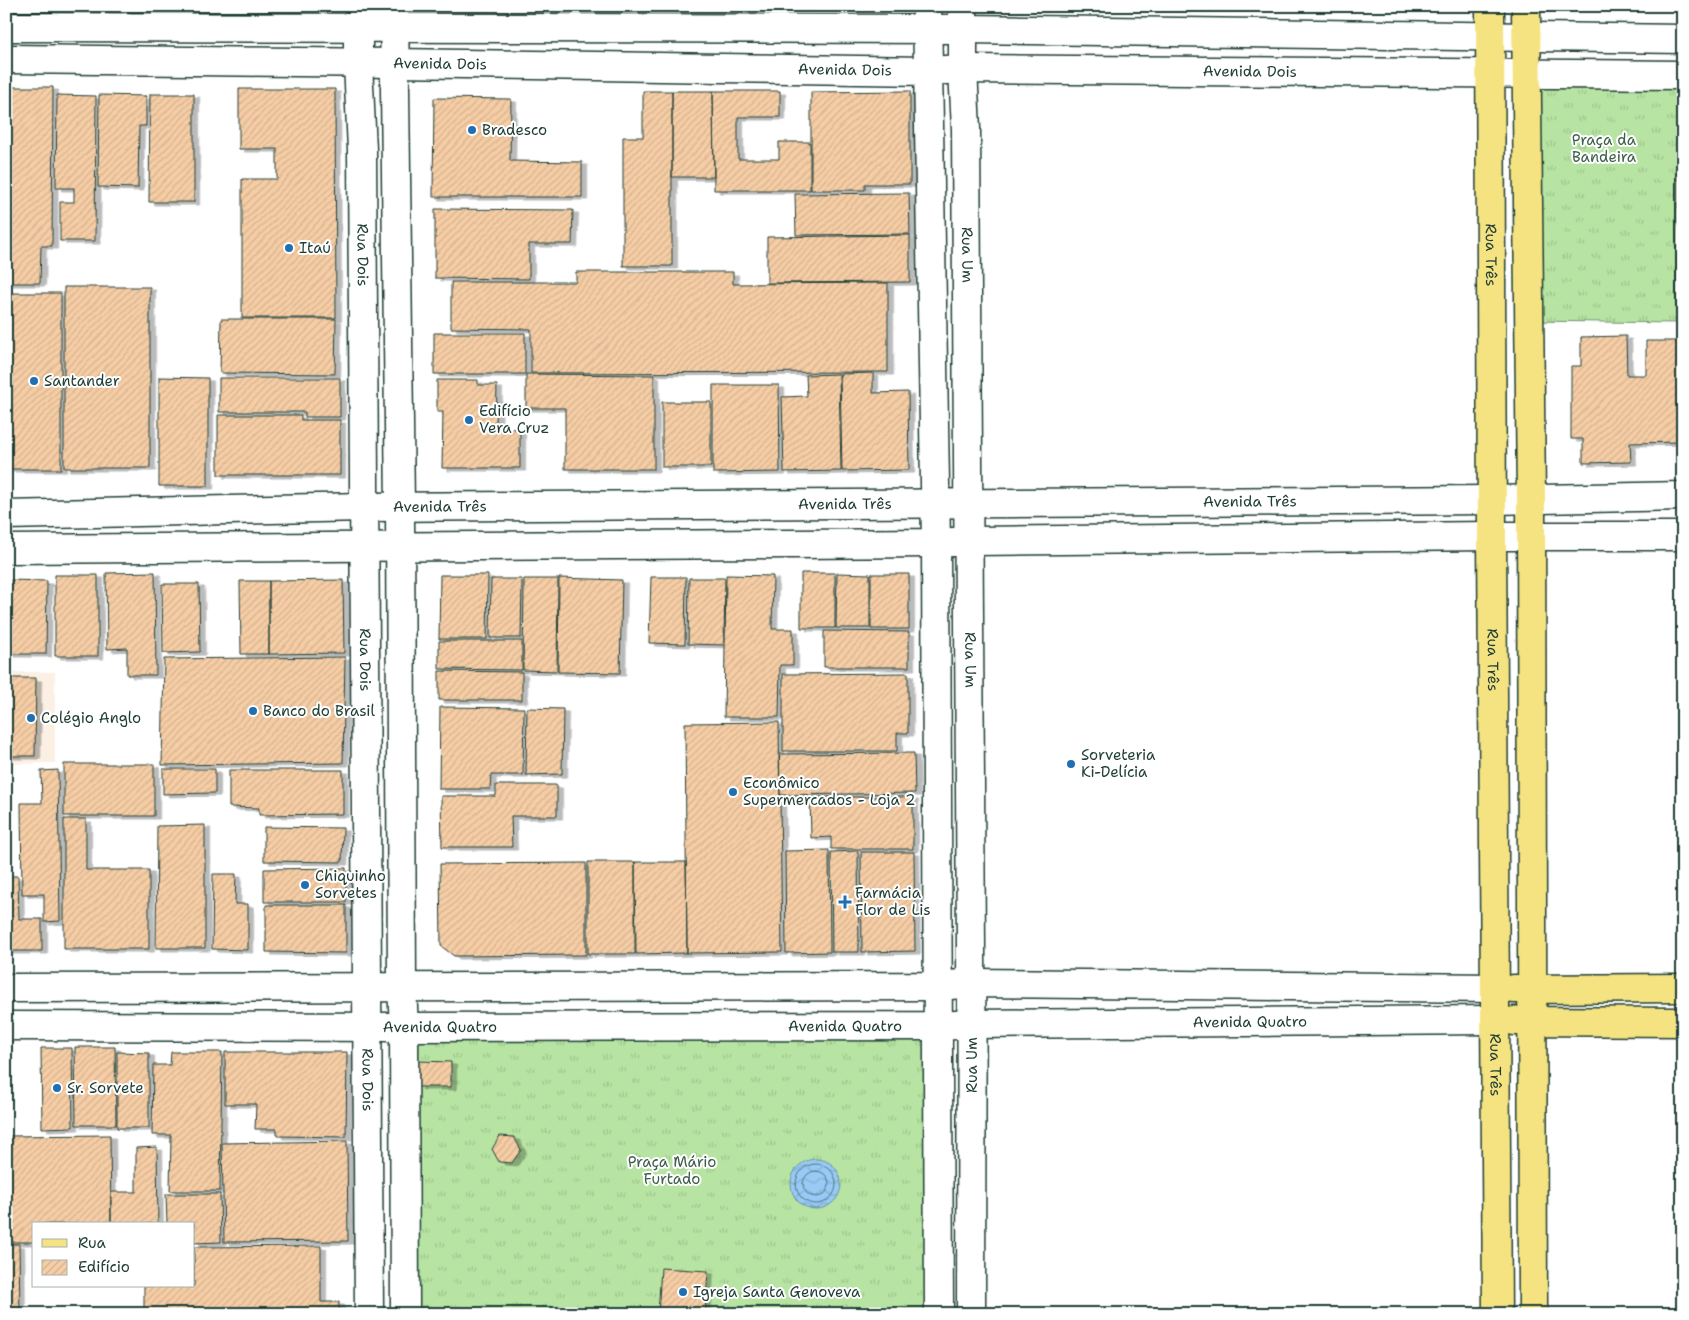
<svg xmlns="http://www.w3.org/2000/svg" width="1689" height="1320" viewBox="0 0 1689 1320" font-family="'Shantell Sans',sans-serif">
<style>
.built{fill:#fcf0e4}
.grass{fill:url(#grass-tufts);stroke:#6b906b}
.water{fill:url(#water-waves);stroke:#6892a8}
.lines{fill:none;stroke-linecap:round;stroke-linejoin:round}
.shore{stroke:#4f7581;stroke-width:1}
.building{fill:url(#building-hatch);stroke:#1f3d34;filter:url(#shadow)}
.minor-casing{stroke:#1f3d34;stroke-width:31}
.major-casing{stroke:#1f3d34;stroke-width:31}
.minor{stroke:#fff;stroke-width:28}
.major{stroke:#f5e382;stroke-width:28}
.poi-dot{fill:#1f6fb2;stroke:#fff;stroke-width:2}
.labels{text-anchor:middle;stroke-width:4;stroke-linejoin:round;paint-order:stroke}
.street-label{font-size:15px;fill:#1f3d34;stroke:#fff}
.poi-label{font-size:15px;fill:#1f3d34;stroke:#fff;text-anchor:start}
.park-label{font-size:15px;fill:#3d5e4a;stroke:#fff}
</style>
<defs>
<pattern id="grass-tufts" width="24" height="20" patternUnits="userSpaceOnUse" patternTransform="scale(1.25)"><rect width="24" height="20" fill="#b7e4a2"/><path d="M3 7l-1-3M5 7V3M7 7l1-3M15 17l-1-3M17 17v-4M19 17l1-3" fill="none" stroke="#9dc48c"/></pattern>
<pattern id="water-waves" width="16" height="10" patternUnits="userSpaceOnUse" patternTransform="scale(1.25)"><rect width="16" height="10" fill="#98caf5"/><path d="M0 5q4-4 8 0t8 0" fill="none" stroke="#83aed3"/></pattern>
<pattern id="building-hatch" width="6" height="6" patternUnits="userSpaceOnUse" patternTransform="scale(1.25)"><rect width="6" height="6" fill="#f6cda5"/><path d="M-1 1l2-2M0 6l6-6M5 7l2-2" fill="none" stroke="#d2b18f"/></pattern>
<filter id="shadow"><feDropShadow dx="5.5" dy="3" stdDeviation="0" flood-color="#0004"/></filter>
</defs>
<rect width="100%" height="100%" fill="#fff"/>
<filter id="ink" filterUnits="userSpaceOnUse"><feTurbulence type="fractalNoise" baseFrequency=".02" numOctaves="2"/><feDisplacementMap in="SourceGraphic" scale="10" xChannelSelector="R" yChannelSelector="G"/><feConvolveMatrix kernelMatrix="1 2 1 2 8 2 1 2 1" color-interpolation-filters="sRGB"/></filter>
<g filter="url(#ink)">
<path class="built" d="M6 672H55V763L6 764Z"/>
<path class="grass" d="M1528 72 1683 75V139H1678L1676 323 1531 321Z
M938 1027 939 1314H405V1029Z"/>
<path class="water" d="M791 1184a25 25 0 1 1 50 0a25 25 0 1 1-50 0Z"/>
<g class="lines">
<path class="shore" d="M796 1184a20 20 0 1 1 40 0a20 20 0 1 1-40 0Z
M803 1184a13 13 0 1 1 26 0a13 13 0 1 1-26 0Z"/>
</g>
<path class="building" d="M6 87H53L52 246H41L40 283H6Z
M239 89H335L336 318H242V179H277V149H239Z
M643 91H672V266H623V137H643Z
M672 91H713L714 177H672Z
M713 91H780V117H738V159H779V142H810V190H714Z
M910 91V184H865V190H811V92Z
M150 94H194V202H149Z
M57 95 96 96 95 241H60V202H74V188H56Z
M99 95 146 96V126H139L138 188 98 187Z
M434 98 511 99 510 161 582 162V197H433Z
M1678 139H1683V207L1678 208Z
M909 193 910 234 796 235 795 194Z
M435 209 573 210 572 244H529V279L435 278Z
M910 235V282L767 283V237Z
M576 272H733V284L888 283V372L531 373V329L451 328V282H576Z
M64 287H150V468H64Z
M6 293H61V469H6Z
M221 319H336L335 374 220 373Z
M434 333H525V374H434Z
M1626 336 1627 375H1646V341H1683V442L1630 443 1631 462 1583 463V439H1571V366H1581V337Z
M873 373V393L908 392 909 470 842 471 840 374Z
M526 374 654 375V469H565V408H526Z
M839 374 841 471 784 472 782 397 807 396 806 375Z
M159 377 208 378V486H159Z
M219 378H340V417H305V412H219Z
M437 380H478V385H497L496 428 520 429V468H442L443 412H437Z
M713 385H779L780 472 713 473Z
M662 402H711V467H662Z
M218 415H301V420H340V475H218Z
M155 572 156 675H127V648L107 649 106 573Z
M801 573H835V628H801Z
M837 573 870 574V628H836Z
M871 574H909V629H871Z
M55 575H98V656H55Z
M440 575H488L487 639H439Z
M726 575 773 576 772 629H793V665H780L779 717H724Z
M651 577H686L685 644 649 643Z
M559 578 622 580 620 673 558 672Z
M689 578H725L724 645 688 644Z
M491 579H522L521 638H490Z
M524 579H558L557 671 523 670Z
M10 580 47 581 46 654H9Z
M343 580 344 653 269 654V581Z
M240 581H269V654H241Z
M162 584H199L200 652 163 653Z
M824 631 909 632V667H824Z
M439 641H522V670L439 669Z
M345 657 343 763 162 765 164 659Z
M439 671 522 672V700H439Z
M908 673V733H897V751H783V674Z
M6 678H36L35 756H6Z
M440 707 524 708 523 775H491L490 789H439Z
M527 708 563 709 562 774 526 775Z
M779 722 782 952 687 953 685 723Z
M914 753 915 793 780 795 779 754Z
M64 764H154V816H64Z
M163 769H215V793L163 794Z
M58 770 60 921 44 922V894H22L21 803H42L41 771Z
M229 770H343V814L259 815V808L229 807Z
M496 785H557V816H511L512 847H442L441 796H496Z
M810 797H913V849H831V837L811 838Z
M64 819H86V870H149V949H64Z
M205 825V948H156L157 826Z
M264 827 343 828 342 862 264 861Z
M829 850 830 952 786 953 785 851Z
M858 851 859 952H832L831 852Z
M861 852H914L915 951 862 952Z
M588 862H635V954H588Z
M635 862H686L687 953 636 954Z
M586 863V955L454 956 441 946 440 864Z
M346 868V902H264V869Z
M213 874H236L235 904H248V950L212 949Z
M6 876H18L19 919H42V951H6Z
M266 905H346V953L266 952Z
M75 1047H115L116 1125H76Z
M41 1048H72L73 1127 42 1128Z
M117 1052 149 1053V1128H117Z
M171 1052H222L220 1191H170L171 1135H152L153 1065H170Z
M225 1052H347L346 1137 277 1136V1129H255L256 1104H225Z
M418 1061 451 1062V1087H417Z
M110 1135 111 1224H34V1242H6V1136Z
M500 1136 514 1137 521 1150 512 1163 499 1162 492 1149Z
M347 1141 348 1241 224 1242 222 1143Z
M157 1147 158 1224H111V1192H136V1148Z
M166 1194H220L221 1242 194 1243V1224H167Z
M6 1244H19L20 1314H6Z
M321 1246V1302H339V1314H144V1286H194V1247Z
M661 1268 708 1271 705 1314H658Z"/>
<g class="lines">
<g class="minor-casing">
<g id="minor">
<path id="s1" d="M358 6V63L362 150 369 1314"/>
<path d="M394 6 400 507 402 987 404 1027 405 1314"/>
<path d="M927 6 936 543 939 1314"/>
<path id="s2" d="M963 6V69L966 129C970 524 973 919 971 1314"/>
<path d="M6 27 963 29 1683 39"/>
<path id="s3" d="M6 59 394 63 928 71 963 69 1683 75"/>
<path id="s4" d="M6 515 365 507 1492 500 1683 496"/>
<path d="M6 549 936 543 970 541 1492 536H1683"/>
<path d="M6 988 939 986 972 983 1495 988"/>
<path id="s5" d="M6 1026 404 1027 939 1026 972 1024 1495 1020"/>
</g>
</g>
<g class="major-casing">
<g id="major">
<path id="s6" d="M1490 6 1492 536 1497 1314"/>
<path d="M1526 6 1531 498 1533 1314"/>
<path d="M1514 989 1683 988"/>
<path d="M1514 1021 1683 1022"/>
</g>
</g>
<use href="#minor" class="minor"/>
<use href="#major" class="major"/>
</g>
</g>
<g class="poi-dot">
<circle cx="472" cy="130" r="5"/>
<circle cx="289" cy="248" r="5"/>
<circle cx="34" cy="381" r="5"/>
<circle cx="469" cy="420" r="5"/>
<circle cx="253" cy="711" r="5"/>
<circle cx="31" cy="718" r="5"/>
<circle cx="1071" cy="764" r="5"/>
<circle cx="733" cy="792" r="5"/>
<circle cx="305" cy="885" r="5"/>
<path d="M842.5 894.5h5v5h5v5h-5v5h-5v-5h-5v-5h5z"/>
<circle cx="57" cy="1088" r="5"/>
<circle cx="683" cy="1292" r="5"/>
</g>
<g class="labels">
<g class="street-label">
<text dy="5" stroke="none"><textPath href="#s3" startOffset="434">Avenida Dois</textPath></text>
<text dy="5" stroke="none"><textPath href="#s3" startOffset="839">Avenida Dois</textPath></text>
<text dy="5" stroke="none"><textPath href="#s3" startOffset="1244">Avenida Dois</textPath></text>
<text dy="5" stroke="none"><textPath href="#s1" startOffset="249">Rua Dois</textPath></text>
<text dy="5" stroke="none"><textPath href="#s2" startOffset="249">Rua Um</textPath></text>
<text dy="5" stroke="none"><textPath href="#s6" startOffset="249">Rua Três</textPath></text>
<text dy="5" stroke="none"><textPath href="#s4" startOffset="1244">Avenida Três</textPath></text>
<text dy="5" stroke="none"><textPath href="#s4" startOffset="839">Avenida Três</textPath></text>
<text dy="5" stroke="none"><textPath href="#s4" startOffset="434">Avenida Três</textPath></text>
<text dy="5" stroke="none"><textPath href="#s1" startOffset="654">Rua Dois</textPath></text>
<text dy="5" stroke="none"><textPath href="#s2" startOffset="654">Rua Um</textPath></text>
<text dy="5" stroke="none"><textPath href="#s6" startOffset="654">Rua Três</textPath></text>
<text dy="5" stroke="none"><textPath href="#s5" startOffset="1244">Avenida Quatro</textPath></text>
<text dy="5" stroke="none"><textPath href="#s5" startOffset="839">Avenida Quatro</textPath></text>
<text dy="5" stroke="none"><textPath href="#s5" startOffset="434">Avenida Quatro</textPath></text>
<text transform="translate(972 1065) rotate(-90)" y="5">Rua Um</text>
<text dy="5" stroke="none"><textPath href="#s6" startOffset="1059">Rua Três</textPath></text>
<text dy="5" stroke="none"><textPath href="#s1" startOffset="1074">Rua Dois</textPath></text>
</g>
<g class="poi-label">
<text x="482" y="135">Bradesco</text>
<text x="299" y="253">Itaú</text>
<text x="44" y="386">Santander</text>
<text x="479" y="416">Edifício<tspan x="479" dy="17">Vera Cruz</tspan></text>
<text x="263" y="716">Banco do Brasil</text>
<text x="41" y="723">Colégio Anglo</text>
<text x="1081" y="760">Sorveteria<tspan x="1081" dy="17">Ki-Delícia</tspan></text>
<text x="743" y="788">Econômico<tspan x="743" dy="17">Supermercados - Loja 2</tspan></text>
<text x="315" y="881">Chiquinho<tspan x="315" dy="17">Sorvetes</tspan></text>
<text x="855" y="898">Farmácia<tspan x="855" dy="17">Flor de Lis</tspan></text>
<text x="67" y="1093">Sr. Sorvete</text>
<text x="693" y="1297">Igreja Santa Genoveva</text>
</g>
<g class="park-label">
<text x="1604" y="145">Praça da<tspan x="1604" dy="17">Bandeira</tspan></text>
<text x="672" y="1167">Praça Mário<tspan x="672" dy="17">Furtado</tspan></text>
</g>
</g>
<rect width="1689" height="1320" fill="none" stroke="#fff" stroke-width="25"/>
<rect x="12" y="12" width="1664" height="1295" fill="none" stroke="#1f3d34" stroke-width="2" filter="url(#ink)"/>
<rect x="32" y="1222" width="162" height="65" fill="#ffffff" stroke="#a5b1ae"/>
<rect x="42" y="1239" width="25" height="8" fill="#f5e382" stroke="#a5b1ae"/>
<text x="78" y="1248" font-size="15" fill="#1f3d34">Rua</text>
<rect x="42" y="1260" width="25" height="15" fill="url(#building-hatch)" stroke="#a5b1ae"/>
<text x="78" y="1272" font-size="15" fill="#1f3d34">Edifício</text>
</svg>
